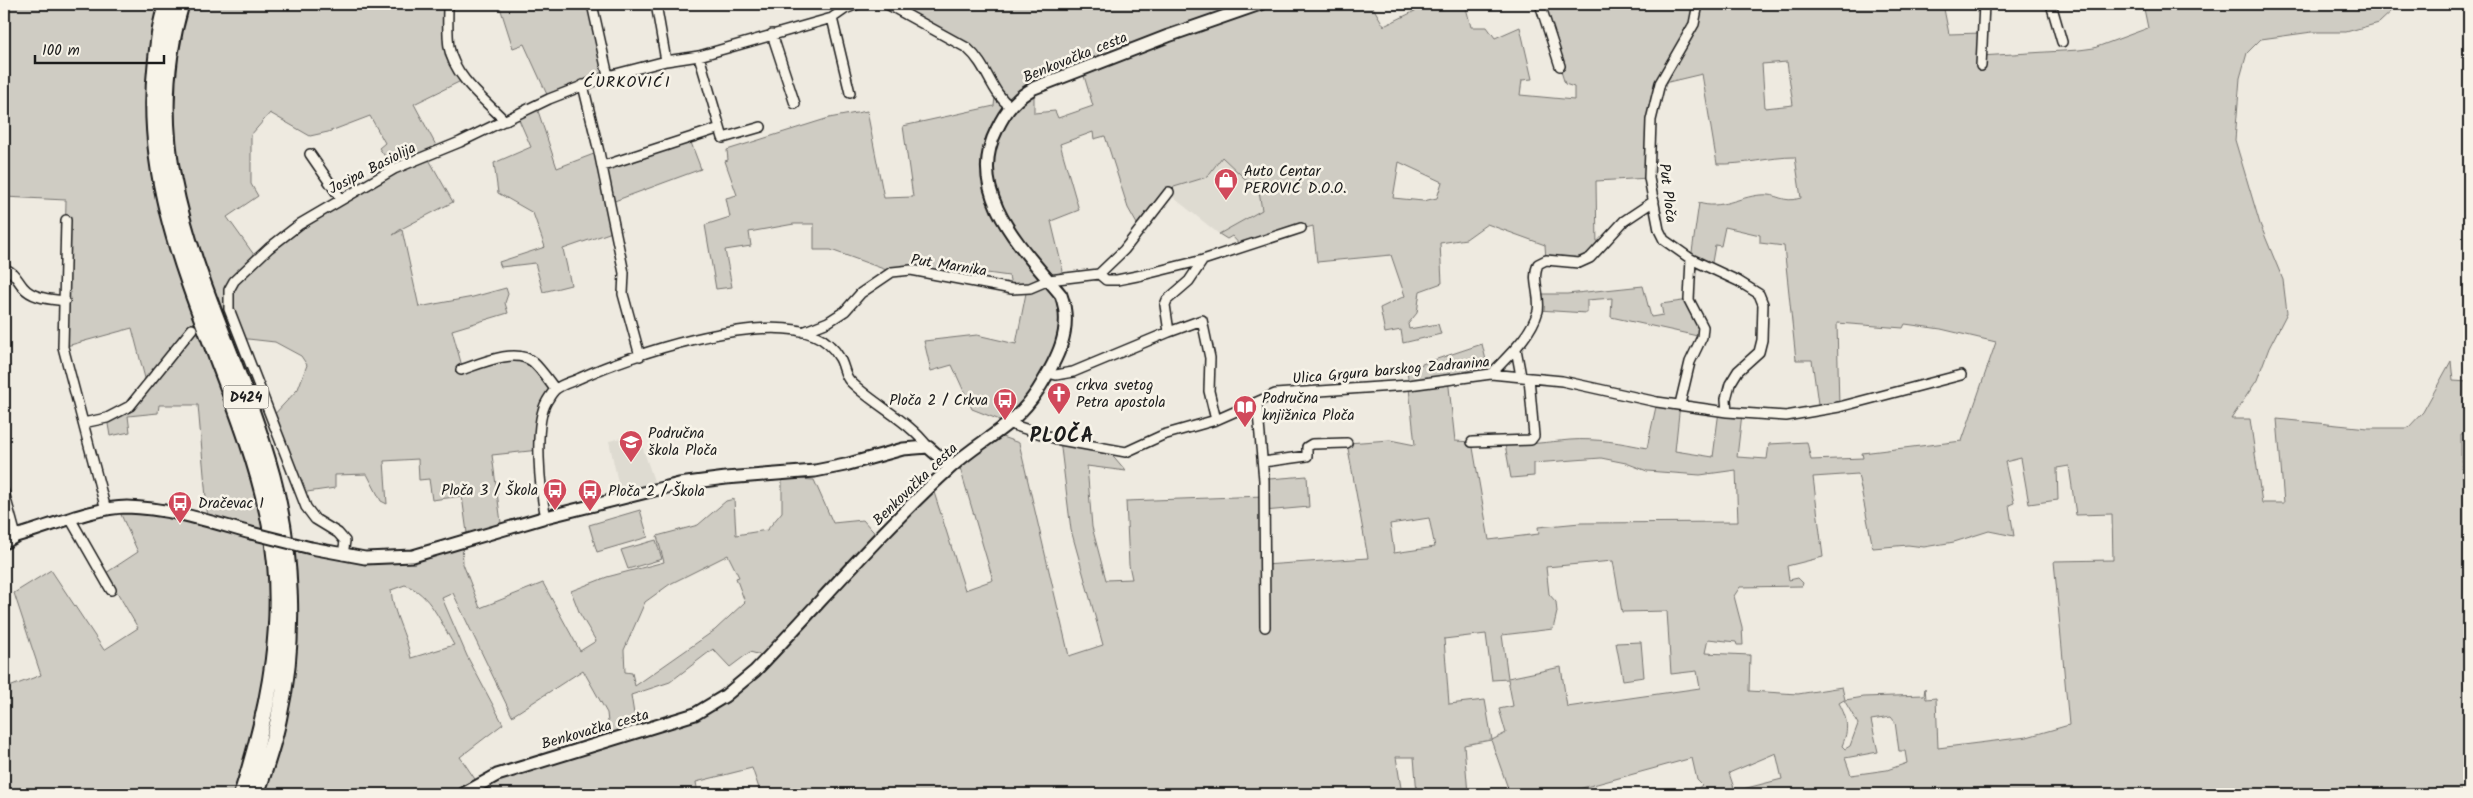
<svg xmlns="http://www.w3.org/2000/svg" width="2473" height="798" viewBox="0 0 2473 798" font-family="Kalam,sans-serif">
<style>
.built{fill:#dedbd1}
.green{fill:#cfccc3;stroke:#767470;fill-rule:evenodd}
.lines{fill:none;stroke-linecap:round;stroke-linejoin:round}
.street-casing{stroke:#1c1c1c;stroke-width:12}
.secondary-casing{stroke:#1c1c1c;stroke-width:15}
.highway-casing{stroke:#1c1c1c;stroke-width:19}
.street{stroke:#f7f3e8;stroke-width:9}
.secondary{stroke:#f7f3e8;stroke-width:11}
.highway{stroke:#f7f3e8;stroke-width:15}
.secondary-bridge-casing{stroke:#1c1c1c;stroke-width:15;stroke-linecap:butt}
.secondary-bridge{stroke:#f7f3e8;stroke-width:11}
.labels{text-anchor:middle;stroke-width:5;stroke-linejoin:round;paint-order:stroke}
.shield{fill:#f7f3e8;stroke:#5e5c59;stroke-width:1}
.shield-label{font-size:14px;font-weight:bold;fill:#1c1c1c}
.street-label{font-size:15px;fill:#1c1c1c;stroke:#f7f3e8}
.poi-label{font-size:15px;fill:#1c1c1c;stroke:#f7f3e8;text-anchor:start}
.neighbourhood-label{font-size:16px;letter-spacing:1px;fill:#1c1c1c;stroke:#f7f3e8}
.district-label{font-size:20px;font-weight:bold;letter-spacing:1px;fill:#1c1c1c;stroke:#f7f3e8}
</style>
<rect width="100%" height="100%" fill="#eeeae0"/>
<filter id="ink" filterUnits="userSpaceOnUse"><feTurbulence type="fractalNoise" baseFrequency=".02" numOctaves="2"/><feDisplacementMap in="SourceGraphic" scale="10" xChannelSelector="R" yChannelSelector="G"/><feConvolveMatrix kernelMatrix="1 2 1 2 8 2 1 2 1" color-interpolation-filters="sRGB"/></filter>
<g filter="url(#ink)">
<path class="built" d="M1222 157 1259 192 1262 211 1219 234 1164 190 1207 177Z
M638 434 655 484 620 492 609 441Z"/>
<path class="green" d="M4 4H448L449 46 465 79 414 104 439 151 427 156 453 202 401 229 393 235 402 230 419 307 473 297 506 288 508 294 505 303 508 313 452 330 463 370C491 362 512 349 535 372 543 379 545 386 555 389L545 403 539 450 492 455 502 530 468 540 462 496 432 500 429 479 419 480 418 459 384 461 387 504 381 501 367 474 335 475V488L300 493 270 419 298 389 307 365 301 356 275 342 239 338 222 349 277 540 388 558 462 542 463 564 480 608 543 583 580 651 596 641 580 614 571 591 607 577 664 562 657 536 698 525 726 501 734 499 736 535 767 530 782 512V478L814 480 833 523 863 520 880 539 932 486 965 590 993 580 958 461 1002 437 1019 443 1069 656 1103 645 1071 530 1060 440 1109 451 1126 471 1087 466 1092 527 1106 580 1132 579 1129 565 1126 501 1264 496V480L1269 479 1307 476 1309 507 1264 511V565L1368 558 1347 443 1390 440 1415 445 1407 369 1482 344 1487 364 1448 378 1455 441 1472 442 1489 540 1539 534 1538 527 1580 523 1738 522 1736 470 1700 475 1647 471 1626 463 1601 458 1534 463V476L1511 478 1505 444C1529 445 1547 442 1570 440 1596 438 1622 443 1647 448L1657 402 1680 404 1675 451 1713 457 1719 411 1742 414 1737 457 1767 459 1769 444 1807 442 1811 460 1863 458 1862 453 1962 441 1996 342 1941 329 1905 324 1903 328 1837 323 1839 407 1819 411 1812 360H1796L1784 246 1760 243V235L1725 227 1721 246 1715 245 1711 268 1694 269 1692 299 1702 337 1611 317 1612 298 1587 300V313L1538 310 1537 294H1567L1643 286 1651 317 1663 315 1661 304 1689 300 1691 259 1699 203C1720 210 1739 197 1760 195 1778 193 1782 204 1801 198L1795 157C1769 157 1744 165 1717 164L1702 74 1660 84 1651 120 1649 178 1596 181 1597 250 1579 263 1546 260 1545 245 1487 224 1466 239 1440 243 1442 283 1420 291 1417 313 1408 324 1409 329 1438 324 1441 334 1403 343 1401 330 1385 333 1380 308 1405 296 1391 255 1317 262 1313 226 1241 246 1232 236 1227 239 1219 234 1262 210 1259 192 1222 157 1207 177 1164 190 1137 224 1128 208 1105 136 1094 139 1093 132 1060 144 1079 210 1051 221 1063 271 1049 280 1061 295 1063 342 1010 424 972 409 952 365 931 371 924 341 977 335 1016 344 1027 288 1012 289 1009 276 958 269 955 279 892 272 831 250H814V224H794L749 232 751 246 725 250 732 287 716 289 705 225 730 217 726 198 737 195 725 161 728 160 727 150 829 118 867 111 884 198 913 197 903 126 994 106 996 88 979 58 887 4H1371L1384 26 1421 8 1419 4H1465L1471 27H1487L1495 38 1520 27 1532 79 1522 80 1520 95 1574 100V87L1565 84 1540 4H1943L1949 34 1982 33 1980 56 2079 50 2094 48 2148 28 2143 4H2405L2395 8 2379 23 2346 32H2312L2261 39 2247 53 2240 78 2235 140 2260 224 2283 280 2287 313 2269 348 2257 380 2231 419H2250L2262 503H2284L2277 419 2368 428H2408L2423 412 2451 361 2453 381 2469 382V433L2461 434V466L2464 482H2469V794H1691L1702 785 1697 780 1692 758 1575 790 1576 794H1510L1491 740 1464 745 1468 794H1417L1414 757H1396L1402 794H761L752 768 696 782 698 794H4V689L41 675 14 593 51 570 104 650 138 628 106 573 138 552 118 508 208 521 198 405H159L158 413 128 416 130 432 110 436 107 418 130 406 147 386 132 328 63 347 66 200 4 197ZM1787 62 1793 105 1765 108 1762 64ZM1082 69 1093 106 1058 118 1055 111 1034 113V88ZM270 113 310 136 328 132 370 116 385 143 379 148 394 169 269 248 257 259 227 217 258 196 251 184V135ZM1399 162 1442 182 1437 198 1423 201 1393 198ZM2021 458 2029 504 2058 500 2057 468 2069 466 2076 515 2112 514 2113 560 2054 561 2069 725 2027 737 1938 748 1936 698 1926 699 1925 688 1924 695 1864 697 1845 700 1842 687 1798 694 1749 691 1750 655 1705 653 1708 639 1736 642 1737 645H1743L1742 627 1734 596 1740 587 1802 586 1803 583 1798 578 1789 580 1787 566 1823 557 1813 477 1858 474 1873 548 1908 545 1924 547 1954 542 1989 531 2014 536 2009 505 2014 503 2005 462ZM1429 518 1435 547 1394 553 1390 524ZM728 555 739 577 736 578 745 602 715 630 635 686 632 673 625 672 624 650 645 602 670 584ZM1613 561 1622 612 1667 611 1671 674 1697 671 1700 688 1567 707 1561 667 1508 678 1502 635 1553 629 1557 612 1556 602 1549 594 1546 567ZM405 585C430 593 441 623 454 645L411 658C406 634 393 614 391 590ZM453 593 512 716 583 670 607 713 610 741 479 785 460 757 503 724 467 656 442 598ZM1486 634 1492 680 1508 679 1513 706 1499 709 1506 733 1492 740 1485 700 1449 704 1444 639ZM713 649 730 667 750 652 768 657 695 714 637 733 631 695 670 682ZM1844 700 1858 724 1850 746 1845 749 1842 746C1849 729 1848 720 1839 703ZM1891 717 1895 722 1899 751H1905L1907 763 1887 770 1851 775 1845 758 1878 752 1871 720ZM1776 753 1782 779 1735 791 1729 773Z
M499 4H592L608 76 549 99 524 44 513 48Z
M536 105 557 168 599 152 602 166 690 140 701 169 609 203 615 231 563 249 571 285 543 292 535 263 501 267 499 262 545 247 533 213 498 193 494 163 531 147 517 115Z
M640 510 648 537 597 552 589 525Z
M656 540 662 559 628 569 621 550Z
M1641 642 1644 677 1623 680 1616 643Z"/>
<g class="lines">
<g class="street-casing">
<path id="street" d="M448 4C448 18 447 33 449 47 454 77 485 100 505 121
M592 4 608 76
M656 4 666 61
M887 4 967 48C988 66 991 93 1010 106
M1540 4 1560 66
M2051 4 2062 42
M832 18 850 93
M772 34 795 104
M699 56 723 138 761 127
M1981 66 1984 4
M583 85 599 152 624 273 623 294 640 356
M310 154 341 199
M603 166 720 128
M66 220 63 347 106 510
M1691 259 1738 281 1759 294 1763 304 1762 340 1759 352 1738 371 1730 384 1726 399 1727 412
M4 268C16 274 15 277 23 287 33 299 51 299 65 301
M1099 274 1106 280H1117L1142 275 1203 260 1301 228
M803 332 828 322 845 311 861 293 892 272 911 270 1012 289 1030 288 1049 280 1099 274 1124 250 1169 192
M1169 332 1202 320 1210 358 1209 391 1216 420
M1516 349 1521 376
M461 370C479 364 516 347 533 362 541 369 548 380 555 389
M1048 373 1056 375 1073 372 1169 332 1165 305 1167 300 1189 281 1203 260
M1491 374C1508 356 1531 336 1538 311 1541 295 1531 280 1538 264L1546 260 1579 263 1590 258 1624 221 1654 201
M1257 402 1264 480 1265 627
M1680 404 1690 362 1702 337 1703 327 1689 300 1691 259 1664 240 1659 230 1649 178 1651 120 1660 83 1694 24 1698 4
M83 423 107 418 130 406 192 329
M1010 424 1060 440 1126 452 1163 435 1216 420 1275 394 1409 385 1491 374 1562 381 1657 402 1727 412 1786 416 1839 407 1961 375
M1472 442 1531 440 1534 436 1529 378
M1263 462 1307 456V447L1312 444 1347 443
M4 492 16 536
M546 517C540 491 533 424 547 401 549 398 552 392 556 389 562 384 572 382 580 378 632 354 759 312 814 335 824 339 834 348 839 357 844 364 844 375 850 381 874 405 907 419 928 447
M71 520 111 590
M343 555 345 541 338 533 315 519 306 507 229 309V290L234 281 269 248 300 224 394 169 460 142 549 99 608 76 666 61 699 56 832 18 845 9 858 4"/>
</g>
<g class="secondary-casing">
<path id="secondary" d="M4 543 16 536C48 527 95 507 127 507 169 508 211 522 251 533
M311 548 365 558 413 556 546 517 679 484 726 478 815 471 845 465 903 449 928 447 951 467
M463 794 497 775 695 714 725 696 755 671C820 603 881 531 950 468 982 438 1012 430 1038 390 1056 361 1074 330 1061 295 1023 249 964 193 997 129 1006 110 1016 98 1034 88L1168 36 1260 4"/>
</g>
<g class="highway-casing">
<path id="highway" d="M167 4C160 23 158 44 156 64 137 229 239 368 270 524 288 617 270 706 242 794
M181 4C128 182 228 313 272 476 292 550 296 641 279 716 274 743 265 768 256 794"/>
</g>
<use href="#street" class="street"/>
<use href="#secondary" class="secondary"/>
<use href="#highway" class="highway"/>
<g class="secondary-bridge-casing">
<path id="secondary-bridge" d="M251 533 311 548"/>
</g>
<use href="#secondary-bridge" class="secondary-bridge"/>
</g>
</g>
<defs>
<g id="shop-pin" transform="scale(1.25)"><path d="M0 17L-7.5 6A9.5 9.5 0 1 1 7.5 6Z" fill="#d1495b" stroke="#f7f3e8"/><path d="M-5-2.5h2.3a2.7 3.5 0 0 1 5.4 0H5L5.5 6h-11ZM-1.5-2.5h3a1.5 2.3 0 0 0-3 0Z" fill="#fff"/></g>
<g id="church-pin" transform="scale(1.25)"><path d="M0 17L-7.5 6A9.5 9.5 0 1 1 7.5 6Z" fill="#d1495b" stroke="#f7f3e8"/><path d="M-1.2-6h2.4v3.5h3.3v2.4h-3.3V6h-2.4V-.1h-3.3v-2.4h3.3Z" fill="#fff"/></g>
<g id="bus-pin" transform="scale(1.25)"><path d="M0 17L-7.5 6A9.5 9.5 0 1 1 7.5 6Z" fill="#d1495b" stroke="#f7f3e8"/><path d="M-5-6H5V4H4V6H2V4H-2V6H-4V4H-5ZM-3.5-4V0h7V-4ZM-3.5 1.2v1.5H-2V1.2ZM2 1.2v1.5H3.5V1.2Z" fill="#fff"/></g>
<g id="library-pin" transform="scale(1.25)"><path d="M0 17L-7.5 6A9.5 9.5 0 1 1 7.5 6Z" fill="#d1495b" stroke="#f7f3e8"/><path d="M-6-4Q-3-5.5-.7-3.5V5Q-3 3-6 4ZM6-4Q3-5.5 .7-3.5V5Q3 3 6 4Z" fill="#fff"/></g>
<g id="school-pin" transform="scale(1.25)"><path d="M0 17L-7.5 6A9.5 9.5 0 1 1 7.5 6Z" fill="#d1495b" stroke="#f7f3e8"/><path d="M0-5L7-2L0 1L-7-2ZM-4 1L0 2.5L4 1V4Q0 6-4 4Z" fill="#fff"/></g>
</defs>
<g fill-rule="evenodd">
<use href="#shop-pin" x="1226" y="180"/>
<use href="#church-pin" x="1059" y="394"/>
<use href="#bus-pin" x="1005" y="400"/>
<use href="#library-pin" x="1245" y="407"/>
<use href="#school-pin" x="631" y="442"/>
<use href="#bus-pin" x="555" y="490"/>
<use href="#bus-pin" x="590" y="491"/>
<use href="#bus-pin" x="180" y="503"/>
</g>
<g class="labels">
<rect class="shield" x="223.5" y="385.5" width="45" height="23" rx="4"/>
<g class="shield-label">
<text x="246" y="402">D424</text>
</g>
<g class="street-label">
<text transform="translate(1075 57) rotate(-22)" y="5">Benkovačka cesta</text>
<text transform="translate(372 168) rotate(-27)" y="5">Josipa Basiolija</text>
<text transform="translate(1668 193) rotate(83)" y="5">Put Ploča</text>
<text transform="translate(949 265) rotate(9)" y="5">Put Marnika</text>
<text transform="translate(1391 370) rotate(-5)" y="5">Ulica Grgura barskog Zadranina</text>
<text transform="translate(915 484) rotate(-44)" y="5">Benkovačka cesta</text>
<text transform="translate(595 729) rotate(-16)" y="5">Benkovačka cesta</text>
</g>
<g class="poi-label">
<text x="1244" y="176">Auto Centar<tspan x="1244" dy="17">PEROVIĆ D.O.O.</tspan></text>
<text x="1076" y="390">crkva svetog<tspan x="1076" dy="17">Petra apostola</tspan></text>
<text x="1262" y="403">Područna<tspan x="1262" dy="17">knjižnica Ploča</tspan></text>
<text x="988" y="405" text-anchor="end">Ploča 2 / Crkva</text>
<text x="648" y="438">Područna<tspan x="648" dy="17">škola Ploča</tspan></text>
<text x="538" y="495" text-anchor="end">Ploča 3 / Škola</text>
<text x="608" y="496">Ploča 2 / Škola</text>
<text x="198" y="508">Dračevac 1</text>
</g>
<g class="neighbourhood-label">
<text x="627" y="87">ĆURKOVIĆI</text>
</g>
<g class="district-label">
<text x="1062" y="442">PLOČA</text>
</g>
</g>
<rect width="2473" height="798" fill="none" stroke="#f7f3e8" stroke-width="20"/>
<rect x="10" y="10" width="2453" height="778" fill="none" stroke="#1c1c1c" stroke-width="2" filter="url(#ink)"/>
<path d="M35 55v8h129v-8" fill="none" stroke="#1c1c1c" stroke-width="2.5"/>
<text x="42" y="55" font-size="15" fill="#1c1c1c" stroke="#f7f3e8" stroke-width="4" paint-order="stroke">100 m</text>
</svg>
